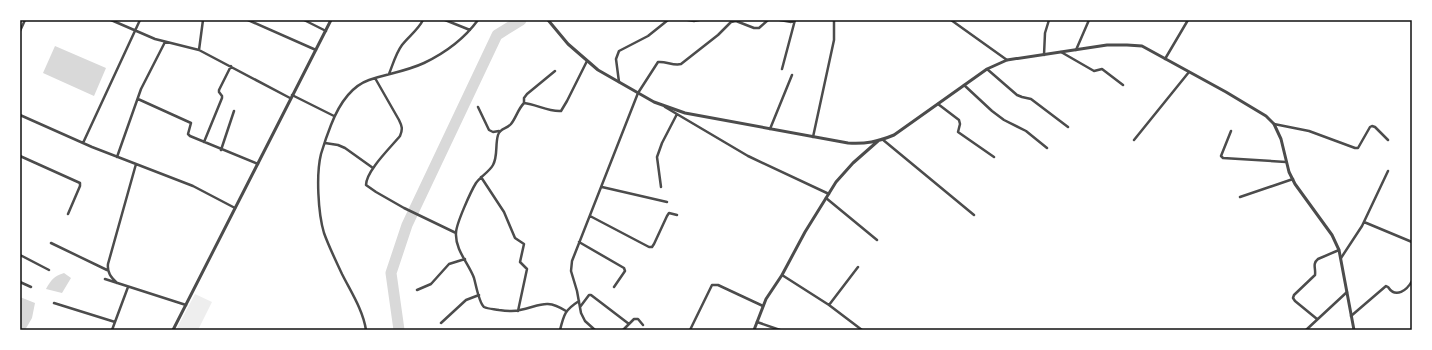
<svg xmlns="http://www.w3.org/2000/svg" width="1432" height="350" viewBox="0 0 1432 350" font-family="Arial,sans-serif">
<style>
.green{fill:#eee}
.water{fill:#d9d9d9}
.lines{fill:none;stroke-linecap:round;stroke-linejoin:round}
.river{stroke:#d9d9d9;stroke-width:11}
.minor{stroke:#4c4c4c;stroke-width:2.5}
.tertiary{stroke:#4c4c4c;stroke-width:3}
.neatline{fill:none;stroke:#111;stroke-width:1.5}
</style>
<rect width="100%" height="100%" fill="#fff"/>
<path class="green" d="M195 294 212 302 198 330H176Z"/>
<path class="water" d="M55 46 106 68 94 96 43 73Z
M64 273 71 278 62 293 46 289C51 280 54 276 64 273Z
M20 297 35 303 32 318 25 330H20Z"/>
<g class="lines">
<path class="river" d="M399 330 391 273 407 225 497 35 521 20"/>
<path class="minor" d="M111 20 155 39 199 50 290 98
M248 20 316 50
M304 20 326 31
M445 20 470 30
M688 20 694 21 699 20
M780 20 791 22 795 20
M951 20 1007 60
M20 31 25 20
M199 50 203 20
M1076 50 1089 20
M1061 52 1094 71 1102 69 1123 85
M1044 55 1045 33 1049 20
M1165 59 1188 20
M782 69 795 20
M987 69 1017 95 1022 97 1031 99 1068 127
M389 74C393 64 396 53 402 45 409 36 418 30 423 20
M375 78 399 120C402 126 403 129 400 136 391 147 366 171 366 185L376 192 404 208 456 233
M619 82 616 59 619 51 648 36 668 20
M964 85 992 111 1004 120 1026 131 1047 148
M292 95 334 116
M138 99 191 123 188 134 190 136 258 164
M524 103V98L527 94 555 71
M938 104 959 120 960 124 958 132 994 157
M478 107 489 130 493 132 499 131
M665 107 748 156 829 194
M20 115 92 147 193 186 235 208
M1274 124 1309 131 1355 148H1358L1370 127 1372 126 1375 127 1388 140
M770 129 792 75
M1231 131 1221 156 1223 158 1286 162
M813 137 834 40V20
M882 139 974 215
M1134 140 1189 72
M204 142 222 98V96L219 92V90L231 66
M83 143 140 20
M325 143 338 145 345 148 373 168
M221 150 234 111
M20 156 80 183V186L68 214
M117 157 141 89 165 42
M481 177 504 212 515 238 524 244 520 262 527 269 518 311
M602 187 667 202
M661 187 657 157 662 143 677 114
M1240 197 1293 179
M826 198 877 240
M590 216 649 247H652L654 244 667 216 669 213 677 215
M1364 222 1412 242
M579 242 624 268 625 271 614 287
M51 243 107 270
M20 255 49 270
M1341 258 1362 226 1388 171
M782 275 829 305 862 330
M105 279 186 305
M20 282 31 287
M117 283C111 277 107 273 108 264L136 164
M417 290 431 284 449 264 465 259
M54 303 115 322
M829 305 858 267
M580 307 589 295H591L629 324
M566 311C546 298 540 306 520 310 513 312 506 311 499 310 494 309 488 309 484 307 479 303 476 285 474 278 469 264 455 250 456 233 456 224 471 191 476 183 481 176 489 172 493 165 498 156 495 145 498 135 500 128 507 129 511 124 516 118 518 109 524 103 536 104 548 112 561 111L567 101 587 61
M1351 316 1386 286 1388 287C1396 299 1407 290 1412 281
M1317 319 1295 301 1293 298 1294 295 1315 275C1316 268 1312 264 1318 259L1339 250
M757 322 780 330
M441 323 466 300 479 295
M112 330 128 287
M366 330C363 310 351 292 342 274 336 261 329 247 324 233 318 213 316 174 321 154 324 144 327 135 331 125 338 107 349 87 369 80 387 74 407 71 424 63 445 53 464 39 478 20
M560 330C564 314 565 310 579 301
M595 330 585 321 581 313 577 291 571 271 572 261 638 93 658 62C666 61 673 66 681 64L718 35 731 22 736 21 754 28H759L768 20
M623 330 634 319H638L643 325
M690 330 712 285H718L763 306
M1306 330 1347 292"/>
<path class="tertiary" d="M548 20 568 44 598 70 654 102 685 113 848 143C866 144 877 142 894 135L987 69 1007 60 1107 45H1127L1142 46 1226 92 1266 116 1274 124 1281 139 1289 172 1295 184 1332 235 1339 250 1354 330
M173 330 331 20
M754 330 766 299 782 275 805 232 836 182 853 163 878 141"/>
</g>
<rect width="1432" height="350" fill="none" stroke="#ffffff" stroke-width="42"/>
<rect x="21" y="21" width="1390" height="308" class="neatline"/>
</svg>
